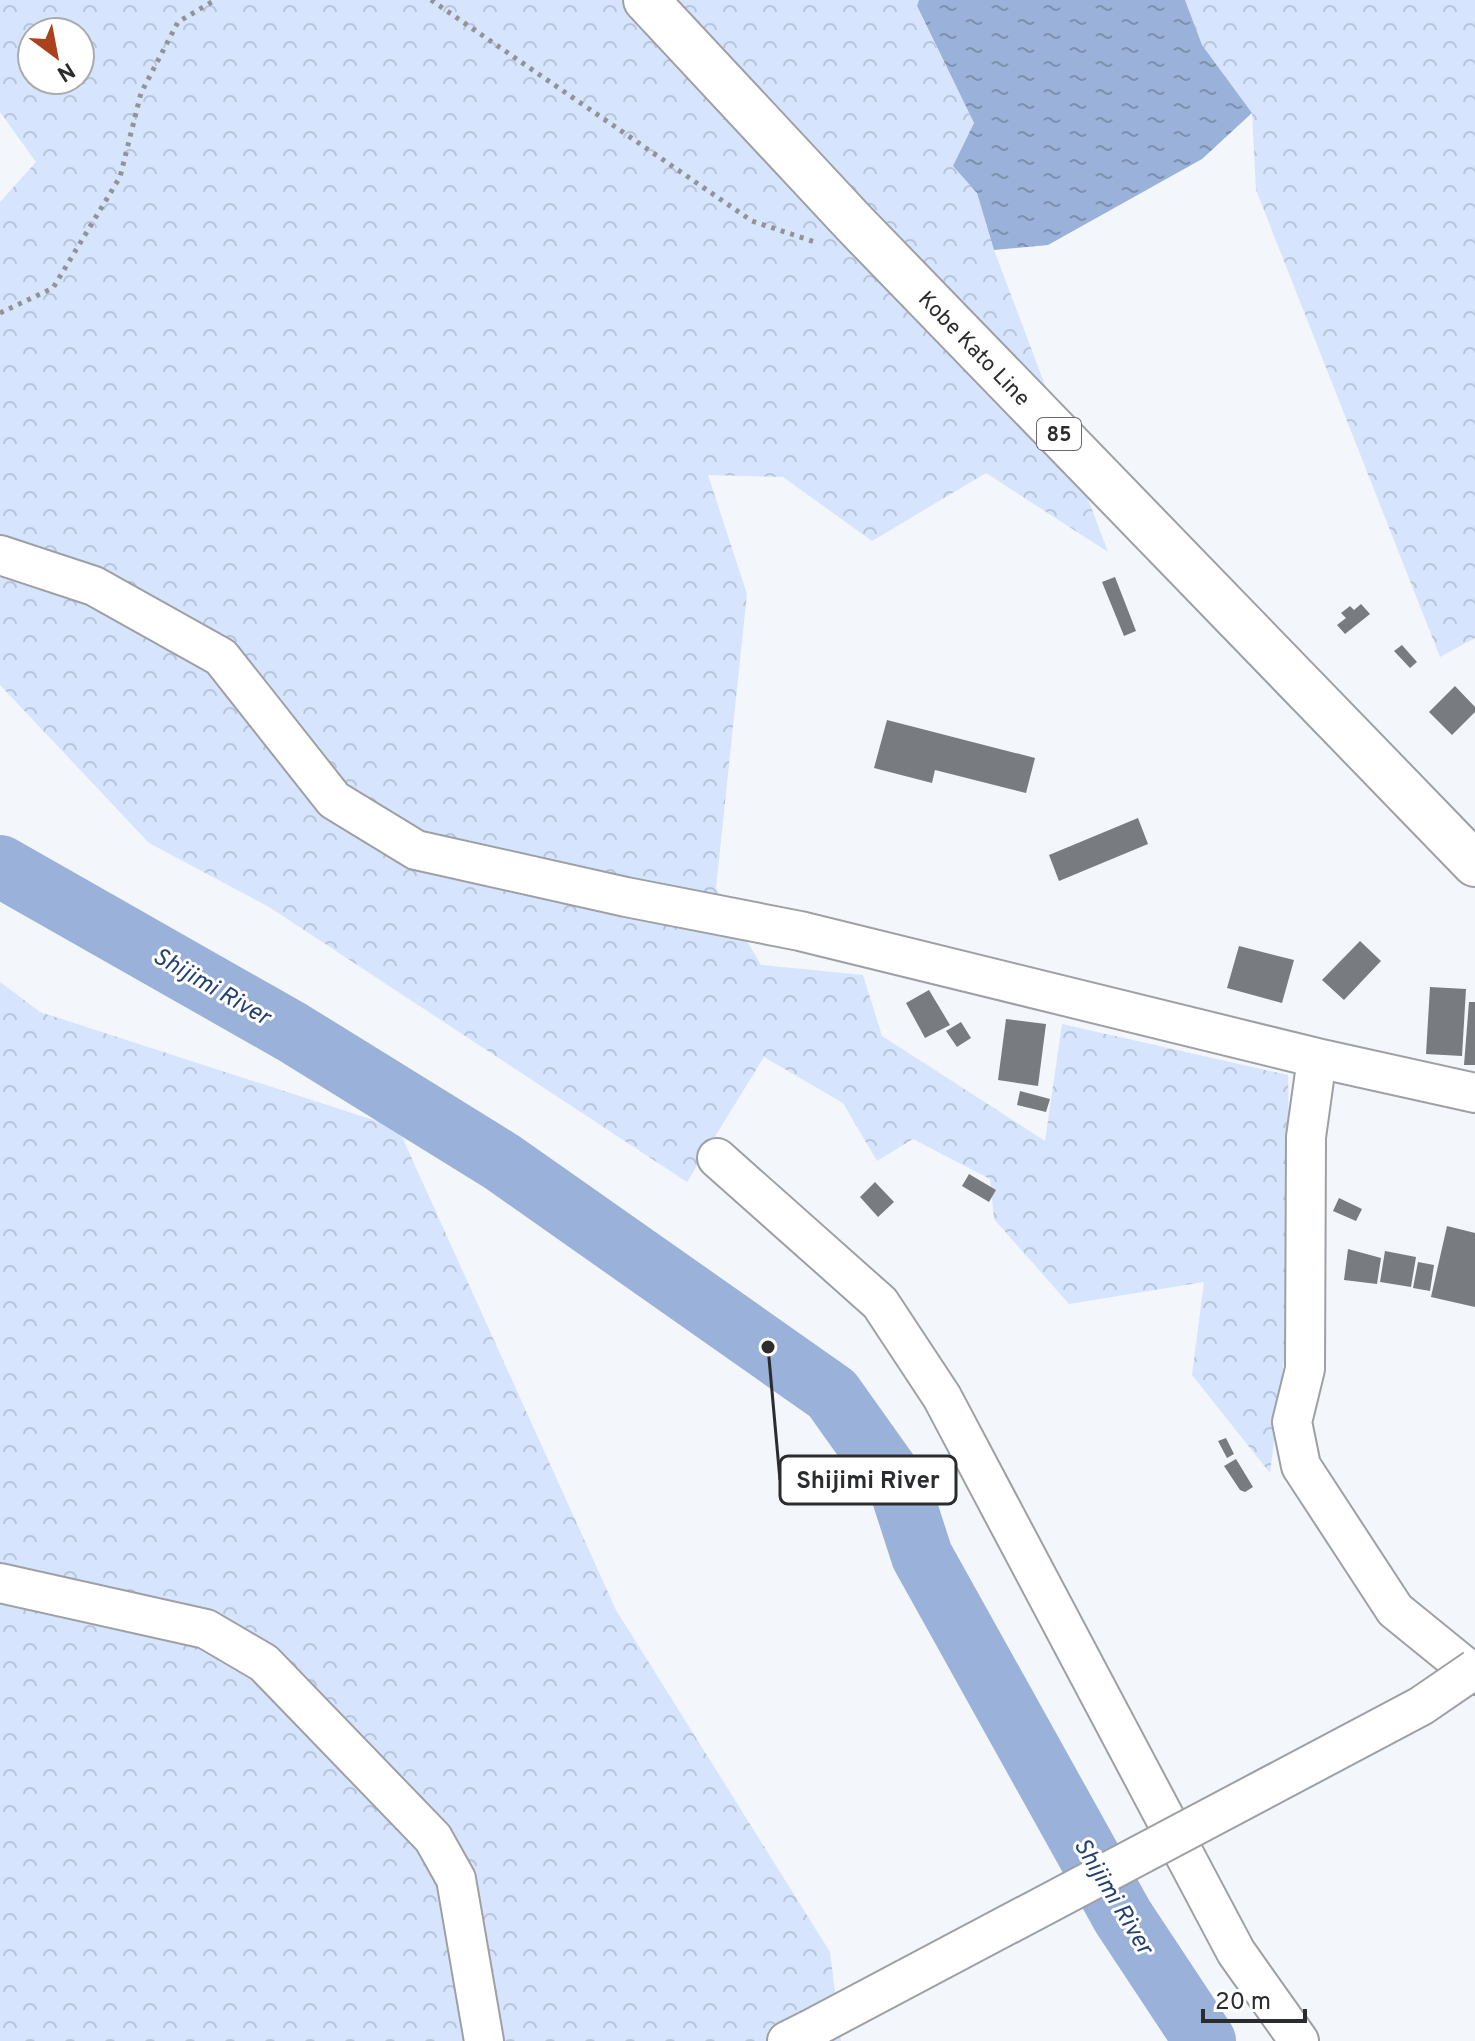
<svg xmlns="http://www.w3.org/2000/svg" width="1475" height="2041" viewBox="0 0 1475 2041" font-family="Overpass,sans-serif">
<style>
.forest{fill:url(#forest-crowns);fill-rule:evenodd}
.water{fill:url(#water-ripples)}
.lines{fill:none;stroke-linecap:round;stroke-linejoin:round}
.river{stroke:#9ab1d9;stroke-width:62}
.building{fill:#787b80}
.street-casing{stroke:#9da0a5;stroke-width:42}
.primary-casing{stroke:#9da0a5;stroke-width:48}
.path{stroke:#919497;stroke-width:5;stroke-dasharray:4 6;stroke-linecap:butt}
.street{stroke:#fff;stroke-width:38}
.primary{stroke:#fff;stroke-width:44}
.street-bridge-casing{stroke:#9da0a5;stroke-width:42;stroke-linecap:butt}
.street-bridge{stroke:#fff;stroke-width:38}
.labels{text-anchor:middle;stroke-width:6;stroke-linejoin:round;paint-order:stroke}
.shield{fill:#fff;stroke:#6b6b6d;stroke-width:2}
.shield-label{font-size:20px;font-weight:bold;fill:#2b2c2e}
.street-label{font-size:22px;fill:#2b2c2e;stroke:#fff}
.water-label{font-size:24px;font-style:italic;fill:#234072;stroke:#fff}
.leader{fill:none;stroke:#2b2c2e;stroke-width:3}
.callout-dot{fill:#2b2c2e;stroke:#fff;stroke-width:3}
.callout{fill:#fff;stroke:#2b2c2e;stroke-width:3}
.callout-label{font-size:24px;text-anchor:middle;font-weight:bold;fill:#2b2c2e}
</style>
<defs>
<pattern id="forest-crowns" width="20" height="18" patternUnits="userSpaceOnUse" patternTransform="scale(2)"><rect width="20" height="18" fill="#d6e5fd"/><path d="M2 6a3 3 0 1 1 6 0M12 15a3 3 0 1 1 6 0" fill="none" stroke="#b8c5d9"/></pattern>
<pattern id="water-ripples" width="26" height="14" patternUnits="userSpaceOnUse" patternTransform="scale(2)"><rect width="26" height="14" fill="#9ab1d9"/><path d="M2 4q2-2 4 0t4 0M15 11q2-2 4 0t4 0" fill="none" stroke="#7e90b0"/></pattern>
</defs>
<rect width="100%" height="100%" fill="#f3f6fb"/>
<path class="forest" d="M0 0H919L917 7 974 123 954 166 977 193 994 250 1108 552 986 473 872 541 783 477 708 475 747 594 716 888 761 965 863 975 882 1036 1045 1141 1062 1024 1288 1075 1292 1295 1270 1473 1192 1375 1204 1282 1069 1304 994 1219 990 1179 913 1139 877 1161 843 1103 764 1057 687 1182 269 907 149 843 0 685V202L36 162 0 112ZM32 32H80V80H32Z
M1185 0H1475V638L1440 657 1256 190 1252 113 1202 45Z
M0 982 40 1012 398 1128 616 1610 830 1952 841 2041H0Z"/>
<path class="water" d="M919 0H1185L1202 45 1252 113 1202 159 1048 245 994 250 977 193 953 166 974 123 917 6Z"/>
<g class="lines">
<path class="river" d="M0 866 292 1032 502 1162 832 1394 901 1491 922 1556 1123 1917 1205 2041"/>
</g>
<path class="building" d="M1115 577 1136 631 1124 636 1102 582Z
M1361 604 1370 614 1345 634 1337 625 1346 618 1341 613 1350 606 1354 610Z
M1402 645 1417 662 1410 668 1394 651Z
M1455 686 1475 707V712L1452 735 1429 712Z
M887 720 1035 758 1026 793 935 770 932 783 874 768Z
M1138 818 1148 844 1059 881 1049 855Z
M1360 941 1381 961 1344 1000 1322 980Z
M1239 946 1294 960 1282 1003 1227 988Z
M1430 987 1466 989 1462 1056 1426 1054Z
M929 990 950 1025 925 1038 906 1003Z
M1469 1002H1475V1065H1464Z
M1006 1019 1046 1024 1038 1086 998 1080Z
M961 1022 971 1038 957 1047 946 1031Z
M1020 1091 1050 1099 1046 1112 1017 1105Z
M969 1174 996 1190 989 1202 962 1186Z
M875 1182 894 1202 878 1217 860 1197Z
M1339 1198 1362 1209 1356 1221 1333 1211Z
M1447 1226 1475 1233V1307L1431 1297Z
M1348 1249 1381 1258 1377 1284 1344 1280Z
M1385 1251 1416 1257 1411 1287 1380 1282Z
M1418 1262 1434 1265 1430 1291 1413 1288Z
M1226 1438 1234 1454 1227 1458 1218 1441Z
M1236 1459 1253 1487 1245 1492 1240 1490 1224 1466Z"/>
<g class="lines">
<g class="street-casing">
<path id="street" d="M0 555 94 586 221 657 334 800 416 850 626 897 800 931 1317 1058 1475 1093
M1317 1058 1306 1137 1305 1369 1292 1422 1301 1466 1395 1610 1475 1675
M717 1158 880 1303 942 1397 1236 1952 1299 2041
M0 1583 206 1629 264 1663 433 1838 456 1879 484 2041
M787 2041 809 2030"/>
</g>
<g class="primary-casing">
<path id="primary" d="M646 0 854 223 1475 864"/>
</g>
<path class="path" d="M431 0 752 221 818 243
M0 313 53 288 120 177 141 93 178 22 215 0"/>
<use href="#street" class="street"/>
<use href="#primary" class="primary"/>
<g class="street-bridge-casing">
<path id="street-bridge" d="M809 2030 1421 1706 1475 1669"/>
</g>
<use href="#street-bridge" class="street-bridge"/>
</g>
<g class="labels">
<rect class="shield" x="1037" y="418" width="44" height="32" rx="6"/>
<g class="shield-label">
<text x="1059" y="441">85</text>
</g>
<g class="street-label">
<text transform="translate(975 348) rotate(46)" y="8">Kobe Kato Line</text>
</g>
<g class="water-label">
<text transform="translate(212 986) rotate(30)" y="8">Shijimi River</text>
<text transform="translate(1114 1896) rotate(59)" y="8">Shijimi River</text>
</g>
</g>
<path class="leader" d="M768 1347L780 1480"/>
<circle class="callout-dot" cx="768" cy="1347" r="8"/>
<rect class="callout" x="780" y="1456" width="176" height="48" rx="8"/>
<g class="callout-label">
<text x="868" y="1488">Shijimi River</text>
</g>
<g transform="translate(56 56) rotate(148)"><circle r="38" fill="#ffffff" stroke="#aaabab" stroke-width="2"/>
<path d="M0-6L14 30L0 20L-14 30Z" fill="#aa431d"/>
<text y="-12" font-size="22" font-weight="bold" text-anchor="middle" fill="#2b2c2e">N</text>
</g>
<path d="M1203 2009v12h102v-12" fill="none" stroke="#2b2c2e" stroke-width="4"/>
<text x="1215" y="2009" font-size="24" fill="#2b2c2e" stroke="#ffffff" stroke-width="6" paint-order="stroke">20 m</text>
</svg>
